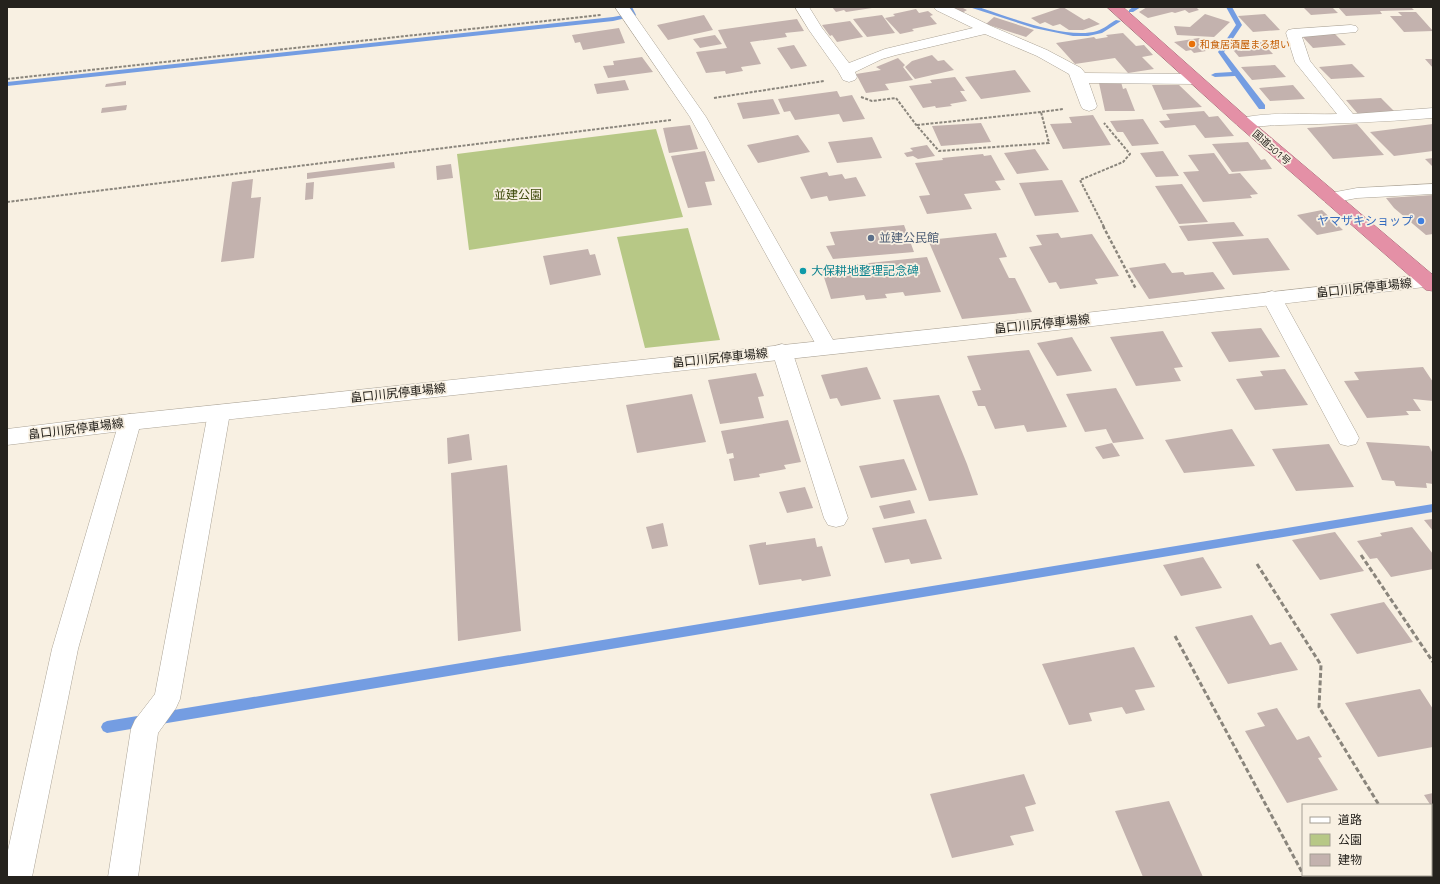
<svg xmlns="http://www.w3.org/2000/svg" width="1440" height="884" viewBox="0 0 1440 884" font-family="'Titillium Web','Noto Sans JP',sans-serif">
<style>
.green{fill:#b7c886}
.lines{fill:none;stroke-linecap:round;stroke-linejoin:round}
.stream{fill:#749de2;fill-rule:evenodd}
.building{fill:#c3b2ae}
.street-casing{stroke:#aba396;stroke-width:1}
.secondary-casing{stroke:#aba396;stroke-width:1}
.highway-casing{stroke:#a16a76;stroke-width:1}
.path-far2{stroke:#8a857c;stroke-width:2;stroke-dasharray:3 1.5;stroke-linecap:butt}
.path-far1{stroke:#8a857c;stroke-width:2.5;stroke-dasharray:3.5 2;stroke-linecap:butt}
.path{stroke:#8a857c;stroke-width:3;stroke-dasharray:5 2.5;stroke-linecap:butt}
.street{fill:#fff;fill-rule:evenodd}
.secondary{fill:#fff;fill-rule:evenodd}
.highway{fill:#e490a6;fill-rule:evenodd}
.food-dot{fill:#e8710a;stroke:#f8f0e2;stroke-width:1.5}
.shop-dot{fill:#3f7fe0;stroke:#f8f0e2;stroke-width:1.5}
.service-dot{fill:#5c6f8a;stroke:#f8f0e2;stroke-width:1.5}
.culture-dot{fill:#0f9aa8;stroke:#f8f0e2;stroke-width:1.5}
.labels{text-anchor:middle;stroke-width:3.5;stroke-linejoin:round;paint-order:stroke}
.far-food-label{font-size:10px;fill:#c56008;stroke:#f8f0e2;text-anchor:start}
.far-street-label{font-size:10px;fill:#25221d;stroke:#f8f0e2}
.park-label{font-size:12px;fill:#3d4909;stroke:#f8f0e2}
.shop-label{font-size:12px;fill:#366cbe;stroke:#f8f0e2;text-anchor:end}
.service-label{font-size:12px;fill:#4e5e75;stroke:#f8f0e2;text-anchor:start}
.culture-label{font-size:12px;fill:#0d838f;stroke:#f8f0e2;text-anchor:start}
.street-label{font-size:12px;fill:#25221d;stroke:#f8f0e2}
</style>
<rect width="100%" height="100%" fill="#f8f0e2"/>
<path class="green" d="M656 129 683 217 469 250 457 154Z
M688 228 720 340 645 348 617 237Z"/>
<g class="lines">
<path class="stream" d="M626 7H632L636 15 635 16 613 21 7 86V82L613 17 629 14Z
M969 7H979C1008 17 1067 40 1097 31 1104 29 1110 23 1116 20L1121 21 1102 33 1088 36H1073L1034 28Z
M1133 7H1141L1133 12H1129V10Z
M1226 7H1232L1242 25 1224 52 1265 105V109H1259L1235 76 1215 77 1211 75 1215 73 1232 72 1218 52 1236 25Z
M1433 504V512L107 733 103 731 101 727 103 723 107 721Z"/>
</g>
<path class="building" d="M832 7H872V8L846 12 844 10 836 12Z
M951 7H961L967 10 962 13Z
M1063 7 1084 20 1089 18 1100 24 1083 30H1069L1060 24 1053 26 1045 22 1040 24 1031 18Z
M1147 7H1196L1199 10 1189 13 1185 10 1175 13 1172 12 1148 18 1139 12Z
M1303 7H1332L1338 13 1311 15Z
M1338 7H1411L1414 10 1380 11 1382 14 1346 16Z
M916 9 919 13 928 11 933 15 930 16 937 24 912 29 914 31 900 34 885 18 895 16 893 14Z
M1398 12H1416L1433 31 1404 32 1390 16H1402Z
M1205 14 1230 22 1214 37 1177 35 1174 26 1190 27Z
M1265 14 1280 30 1253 32 1238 16Z
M704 15 713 30 668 40 657 25Z
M882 15 895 33 867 37 853 19Z
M994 17 1034 30 1026 37 986 24Z
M797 19 804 31 785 33 787 37 750 42 761 64 741 67 743 71 726 74 725 71 706 73 696 52 727 48 718 30Z
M850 21 863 37 837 42 832 35 830 36 822 25Z
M619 28 625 43 583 50 580 42 575 43 572 35Z
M1123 33 1136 46 1144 45 1153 55 1142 57 1154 69 1128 73 1115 58 1075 64 1056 43 1094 37 1096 39 1108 37 1106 35Z
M1334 33 1346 45 1313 48 1302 36Z
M715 35 722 44 700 48 693 39Z
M1199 38 1210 47 1203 49 1206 51 1194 53 1191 50 1186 51 1174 42Z
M1262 42 1273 54 1239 57 1229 45Z
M794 45 807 66 791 69 777 48Z
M932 55 938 61 944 60 954 70 915 79 905 67 912 61Z
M642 57 653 72 608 78 603 66 614 65 613 61Z
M898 58 905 65 903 67 913 80 885 84 889 90 866 93 856 74 881 70 876 67Z
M1425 59H1433V68Z
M1352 64 1365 77 1331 79 1319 67Z
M1275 65 1286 77 1252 80 1241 67Z
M1015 70 1031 92 981 99 965 77Z
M955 77 965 91H960L967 101 950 104 952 106 936 108 935 106 923 108 909 86 932 83 930 80Z
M625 80 629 90 597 94 594 84Z
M126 81V85L105 87 106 84Z
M1121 82 1123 89 1126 88 1135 111H1105L1099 83Z
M1152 85H1179L1202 107 1163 110Z
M1293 85 1305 99 1270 101 1259 88Z
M837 91 840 97 852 95 865 119 843 122 839 114 795 120 790 111 784 112 778 99Z
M1381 98 1394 111 1358 114 1346 100Z
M773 99 780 114 743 119 737 103Z
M127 105 126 110 101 113 102 108Z
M1204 111 1209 117 1218 116 1234 136 1205 138 1195 125 1165 128 1159 121 1170 120 1166 114Z
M1093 115 1111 145 1063 149 1050 124 1072 123 1069 117Z
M1143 119 1159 144 1132 146 1123 132H1117L1110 121Z
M981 123 991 142 941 146 932 126Z
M1357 124 1384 155 1333 159 1307 128Z
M1433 124V151L1394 156 1370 132Z
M690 125 698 149 669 153 663 128Z
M798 135 810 152 758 163 747 145Z
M872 137 882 158 837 163 828 142Z
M1248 142 1261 160 1265 159 1272 169 1232 172 1212 144Z
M927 145 935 156 918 159 913 156 907 157 904 153 913 151 910 148Z
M1035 149 1049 170 1017 174 1004 153Z
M705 151 715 181 705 182 712 205 688 208 671 156Z
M1163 151 1179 176 1156 177 1140 153Z
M1214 153 1229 174 1240 173 1258 194 1250 195 1252 198 1203 202 1183 172 1199 171 1188 155Z
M983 154 984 156 991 155 1005 180 995 181 1001 190 964 194 972 209 927 214 919 196 930 195 915 163 943 160 942 158Z
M1433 158V167L1425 159Z
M394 162 395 168 307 179V173Z
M451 164 453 178 437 180 436 166Z
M827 172 829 176 842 174 845 179 856 177 866 196 829 201 827 196 811 199 800 177Z
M253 179 251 198 261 197 254 258 221 262 232 182Z
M1062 180 1079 212 1035 216 1019 183Z
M314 182 313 199 305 200 306 183Z
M1182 184 1208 222 1179 224 1155 186Z
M1433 195V234L1426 235 1394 208 1386 198Z
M1322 210 1343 230 1317 235 1297 215Z
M1234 222 1244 236 1188 241 1179 226Z
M904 225 914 252 833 259 826 246 835 245 830 232Z
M996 233 1007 257 999 258 1009 278H1015L1032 312 962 319 928 240Z
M1058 233 1061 238 1092 234 1119 276 1095 279 1098 284 1060 289 1056 282 1049 283 1029 247 1042 245 1036 235Z
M1268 238 1290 270 1233 275 1212 242Z
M588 249 590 255 595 254 601 275 550 285 543 256Z
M927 257 941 292 905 296 903 292 885 294 887 298 866 300 864 295 831 299 821 268Z
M1165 263 1172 273 1183 272 1185 275 1213 272 1225 289 1149 299 1129 268Z
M1261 328 1280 357 1229 362 1211 332Z
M1163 331 1183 367 1174 368 1181 381 1136 386 1110 337Z
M1072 337 1092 371 1057 376 1037 343Z
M1029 350 1067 427 1027 432 1024 425 995 429 985 406H978L972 391 981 390 967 356Z
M867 367 881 399 841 406 837 398 830 399 821 375Z
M1423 367 1433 382V401L1413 399 1421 411H1406L1409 415 1367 418 1344 381 1359 380 1354 372Z
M1285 369 1308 405 1255 410 1236 379 1263 376 1260 371Z
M756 373 764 396 758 397 764 418 720 424 708 380Z
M1116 388 1144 439 1113 443 1106 429 1085 432 1066 394Z
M692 394 706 442 637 453 626 405Z
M939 395 967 464 978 495 929 501 893 400Z
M788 420 801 462 784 465 786 469 759 474 760 477 734 481 729 459 734 458 733 453 727 454 721 431Z
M1232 429 1255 466 1184 473 1165 440Z
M469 434 472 460 448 464 447 438Z
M1366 442 1429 446 1433 454V484L1426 483 1427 488 1396 486 1394 481 1382 480Z
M1112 443 1120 456 1103 459 1095 447Z
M1329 444 1354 487 1296 491 1272 449Z
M904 459 917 490 871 498 859 466Z
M507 465 521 631 458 641 451 473Z
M805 487 813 508 787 513 779 492Z
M910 500 915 513 884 519 879 506Z
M926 519 942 559 911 564 909 559 885 563 872 528Z
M1433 519V531L1424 520Z
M663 523 668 546 652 549 646 527Z
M1412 527 1433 554V569L1391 577 1377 558 1370 559 1357 541 1382 536 1380 533Z
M1335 532 1364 571 1320 580 1292 540Z
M815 538 817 547 822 546 831 576 802 581 801 579 759 585 749 545 766 542V545Z
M1203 557 1222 588 1181 596 1163 565Z
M1384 602 1413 642 1357 654 1330 614Z
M1252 615 1270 645 1281 642 1298 670 1228 684 1195 627Z
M1134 647 1155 687 1135 690 1145 710 1126 714 1122 707 1089 713 1092 721 1069 725 1042 664Z
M1420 689 1433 709V747L1378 757 1345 703Z
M1277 708 1297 740 1309 736 1322 757 1318 758 1338 790 1287 803 1245 731 1265 726 1257 713Z
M1024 774 1036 804 1025 807 1034 831 1010 836 1014 845 952 858 930 794Z
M1433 793V809L1424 795Z
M1169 801 1203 877H1143L1115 811Z"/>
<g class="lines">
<g class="street-casing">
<path id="street" d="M615 7H629L706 117 837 347 834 352 827 354 820 352 690 117Z
M795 7H809L822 28 849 63 885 49 973 28 936 10 934 7H952L991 26 1047 50 1081 68 1085 73 1194 74 1200 76 1202 79 1200 82 1194 84 1089 83 1097 106 1095 109 1089 111 1083 109 1081 106 1069 74 1037 56 985 34 896 55 882 59 855 72 857 77 855 80 849 82 843 80 838 71 809 30Z
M1351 25 1356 26 1358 29 1356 32 1302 37 1310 61 1353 114 1433 108V118C1382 122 1331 124 1280 125 1266 125 1250 129 1237 125L1235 122 1237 119C1268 111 1305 115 1337 114L1295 62 1286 33 1288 30 1293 29Z
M1433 184V194L1357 198 1331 203 1325 202 1322 198 1325 194 1357 188Z
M1272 291 1279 293 1282 298 1356 432 1359 438 1356 444 1348 446 1340 444 1262 298 1265 293Z
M782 344 789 346 792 351 848 518 844 525 836 527 828 525 824 518 772 351 775 346Z
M219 405 227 407 230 413 180 699 176 708 158 733 138 877H108L131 729 135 720 155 694 208 413 211 407Z
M130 414 138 416 141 422 78 649 32 877H7V855L52 649 119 422 122 416Z"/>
</g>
<g class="secondary-casing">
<path id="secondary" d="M1433 274V286L1076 328 130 430 7 445V429L130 414 1076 314Z"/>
</g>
<g class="highway-casing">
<path id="highway" d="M1107 7H1123L1249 119 1433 275V291L1426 290 1237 125Z"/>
</g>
<path class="path-far2" d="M7 79 601 15
M861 97 872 101 896 98 917 126 939 151 1049 143 1041 112 1063 109
M714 98 824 81
M917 125 1041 112
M7 202 671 120
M1104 227 1080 180 1123 162 1130 154 1104 123"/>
<path class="path-far1" d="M1103 226 1136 289"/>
<path class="path" d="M1361 555 1433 662
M1257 564 1321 665 1319 707 1379 805
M1175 636 1303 874
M1431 870 1433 872"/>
<use href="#street" class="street"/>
<use href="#secondary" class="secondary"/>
<use href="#highway" class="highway"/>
</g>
<circle class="food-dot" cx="1192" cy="44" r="4"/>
<circle class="shop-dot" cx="1421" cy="221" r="4"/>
<circle class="service-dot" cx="871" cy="238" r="4"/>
<circle class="culture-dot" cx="803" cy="271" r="4"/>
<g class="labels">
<g class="far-food-label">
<text x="1200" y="48">和食居酒屋まる想い</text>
</g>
<g class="far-street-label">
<text transform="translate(1272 147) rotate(41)" y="4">国道501号</text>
</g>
<g class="park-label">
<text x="518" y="199">並建公園</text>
</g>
<g class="shop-label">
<text x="1413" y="225">ヤマザキショップ</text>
</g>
<g class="service-label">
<text x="879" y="242">並建公民館</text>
</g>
<g class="culture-label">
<text x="811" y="275">大保耕地整理記念碑</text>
</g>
<g class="street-label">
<text transform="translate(1364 288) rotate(-6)" y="4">畠口川尻停車場線</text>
<text transform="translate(1042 324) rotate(-6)" y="4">畠口川尻停車場線</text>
<text transform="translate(720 358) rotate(-6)" y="4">畠口川尻停車場線</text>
<text transform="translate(398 393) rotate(-6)" y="4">畠口川尻停車場線</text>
<text transform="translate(76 429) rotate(-7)" y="4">畠口川尻停車場線</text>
</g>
</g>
<rect width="1440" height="884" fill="none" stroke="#25221d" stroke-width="16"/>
<rect x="1302" y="804" width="130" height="72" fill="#f8f0e2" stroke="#a49e93"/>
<rect x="1310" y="817" width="20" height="6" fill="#ffffff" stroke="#a49e93"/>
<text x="1338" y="824" font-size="12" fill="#25221d">道路</text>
<rect x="1310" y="834" width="20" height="12" fill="#b7c886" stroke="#a49e93"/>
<text x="1338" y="844" font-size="12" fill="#25221d">公園</text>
<rect x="1310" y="854" width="20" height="12" fill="#c3b2ae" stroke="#a49e93"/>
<text x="1338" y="864" font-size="12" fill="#25221d">建物</text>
</svg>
